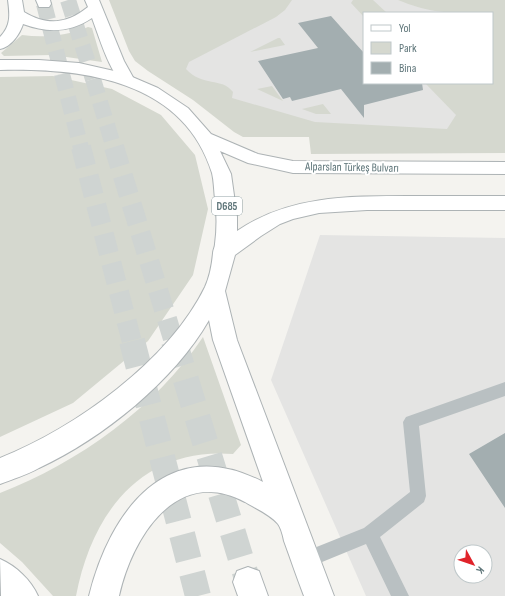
<svg xmlns="http://www.w3.org/2000/svg" width="505" height="596" viewBox="0 0 505 596" font-family="'Sofia Sans Condensed',sans-serif">
<style>
.built{fill:#e4e4e3;fill-rule:evenodd}
.green{fill:#d5d8cf}
.building{fill:#a3aeb0}
.lines{fill:none;stroke-linecap:round;stroke-linejoin:round}
.primary-tunnel{stroke:#cfd4d2;stroke-width:16;stroke-dasharray:16 8;stroke-linecap:butt}
.trunk-tunnel-far2{stroke:#cfd4d2;stroke-width:16;stroke-dasharray:16 8;stroke-linecap:butt}
.trunk-tunnel-far1{stroke:#cfd4d2;stroke-width:20;stroke-dasharray:20 10;stroke-linecap:butt}
.trunk-tunnel{stroke:#cfd4d2;stroke-width:26;stroke-dasharray:26 14;stroke-linecap:butt}
.primary-casing{stroke:#adb4b6;stroke-width:2}
.trunk-casing{stroke:#adb3b5;stroke-width:2}
.service{fill:#b9c0c2;fill-rule:evenodd}
.primary{fill:#fff;fill-rule:evenodd}
.trunk{fill:#fff;fill-rule:evenodd}
.labels{text-anchor:middle;stroke-width:4;stroke-linejoin:round;paint-order:stroke}
.shield{fill:#fff;stroke:#8f9fa2;stroke-width:1}
.shield-label{font-size:11px;font-weight:bold;fill:#5f767a}
.street-label{font-size:12px;fill:#5f767a;stroke:#fff}
</style>
<rect width="100%" height="100%" fill="#f4f3ef"/>
<path class="built" d="M109 0H505V139L299 125 192 87ZM364 13H492V83H364Z
M320 235 505 238V596H366L271 380ZM461 552H485V576H461Z"/>
<path class="green" d="M109 0H292L285 10 276 17 189 62 186 69C202 87 222 77 233 92L232 98 315 122 447 129 456 115 425 83H492V13C454 13 434 15 398 0H505V153L311 154 309 137H243L234 132 193 100 148 71 135 61 129 51Z
M353 0H373L387 13H364V17L351 3Z
M88 27 92 28 102 62 52 55 4 56 1 53 22 35C44 38 67 36 88 27Z
M278 38H280L285 45 250 52Z
M53 76 112 89 161 115 195 155 208 209 193 275 148 341 73 403 0 437V77Z
M272 86 283 101 257 89Z
M323 104 331 114H316L302 109Z
M203 337 241 445 233 454C141 447 92 513 76 596H53L22 562 0 543V493C78 463 156 407 203 337Z"/>
<path class="building" d="M331 16 364 53V83H422L423 90 364 105V118L341 89 292 101 290 97 283 99 258 61 318 48 298 23Z
M505 433V508L469 454Z"/>
<g class="lines">
<path class="primary-tunnel" d="M68 0 93 79
M44 4 62 74"/>
<path class="trunk-tunnel-far2" d="M62 74 81 148
M93 79 114 148"/>
<path class="trunk-tunnel-far1" d="M81 147 132 342
M114 147 174 342"/>
<path class="trunk-tunnel" d="M132 341 198 596
M174 341 248 582"/>
<g class="primary-casing">
<path id="primary" d="M8 0H22L24 12C47 26 67 24 88 7L85 0H99L124 61 134 79 132 82H120C107 63 100 40 92 18 70 33 47 33 23 24 20 34 11 47 0 49V37C11 26 10 15 8 0Z
M36 0H50L51 4 49 7H39Z"/>
</g>
<g class="trunk-casing">
<path id="trunk" d="M0 60H39L79 63 123 73 158 88 188 108 211 134 258 154 293 161 505 162V174L293 173 248 163 220 151 231 174 237 217V231C288 196 347 196 407 196 440 196 472 196 505 196V210H367L319 213 293 219 280 224 261 236 235 255 225 291 237 340 334 596H304C297 578 291 560 284 541 283 536 281 528 278 524 271 515 255 508 245 502 176 465 132 538 119 596H89C110 511 168 432 263 482L213 340 209 320C174 381 103 438 39 468 27 475 13 479 0 484V458C75 428 169 361 205 287 210 276 212 264 213 253 213 250 215 247 215 244 217 229 217 214 215 199 214 191 214 181 212 173 183 80 83 68 0 70Z
M0 559C16 566 31 580 38 596H1Z
M248 567 259 571 268 596H238L233 582 237 571Z"/>
</g>
<path class="service" d="M505 382V396L419 426 426 496 424 502 380 537 409 596H391L366 544 305 569 299 566 296 560 299 554 364 528 410 492 403 422 406 417Z"/>
<use href="#primary" class="primary"/>
<use href="#trunk" class="trunk"/>
</g>
<g class="labels">
<rect class="shield" x="212" y="197" width="30" height="18" rx="3"/>
<g class="shield-label">
<text x="227" y="210">D685</text>
</g>
<g class="street-label">
<text transform="translate(352 167) rotate(1)" y="4">Alparslan Türkeş Bulvarı</text>
</g>
</g>
<rect x="363" y="12" width="130" height="72" fill="#ffffff" stroke="#bfc8ca"/>
<rect x="371" y="25" width="20" height="6" fill="#ffffff" stroke="#bfc8ca"/>
<text x="399" y="32" font-size="12" fill="#5f767a">Yol</text>
<rect x="371" y="42" width="20" height="12" fill="#d5d8cf" stroke="#bfc8ca"/>
<text x="399" y="52" font-size="12" fill="#5f767a">Park</text>
<rect x="371" y="62" width="20" height="12" fill="#a3aeb0" stroke="#bfc8ca"/>
<text x="399" y="72" font-size="12" fill="#5f767a">Bina</text>
<g transform="translate(473 564) rotate(130)"><circle r="19" fill="#ffffff" stroke="#bfc8ca"/>
<path d="M0-3L7 15L0 10L-7 15Z" fill="#e0232a"/>
<text y="-6" font-size="11" font-weight="bold" text-anchor="middle" fill="#5f767a">K</text>
</g>
</svg>
